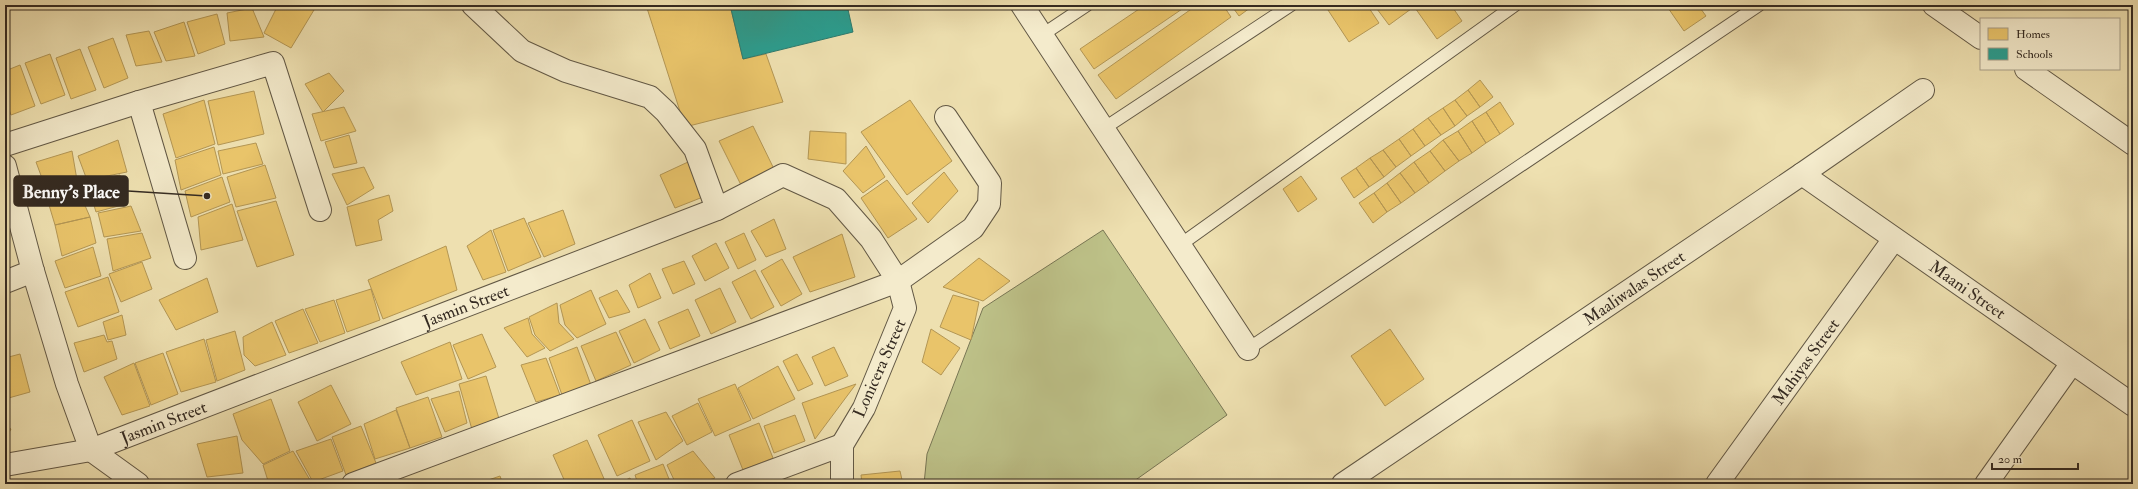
<svg xmlns="http://www.w3.org/2000/svg" width="2138" height="489" viewBox="0 0 2138 489" font-family="'IM FELL Double Pica',serif">
<style>
.green{fill:#bdc188;stroke:#787654}
.homes{fill:#e9c46a;stroke:#b39654}
.schools{fill:#2a9d8f;stroke:#2d7a6e}
.lines{fill:none;stroke-linecap:round;stroke-linejoin:round}
.lane-casing{stroke:#625845;stroke-width:14}
.street-casing{stroke:#625845;stroke-width:24}
.lane{stroke:#f4ebcc;stroke-width:12}
.street{stroke:#f4ebcc;stroke-width:22}
.labels{text-anchor:middle;stroke-width:4;stroke-linejoin:round;paint-order:stroke}
.street-label{font-size:17px;fill:#342a21;stroke:#f4ebcc}
.leader{fill:none;stroke:#342a21;stroke-width:1.5}
.callout-dot{fill:#342a21;stroke:#f4ebcc;stroke-width:1.5}
.callout{fill:#342a21;stroke:#342a21;stroke-width:1.5}
.callout-label{font-size:18px;text-anchor:middle;font-weight:bold;fill:#fff}
</style>
<rect width="100%" height="100%" fill="#eee0b0"/>
<filter id="stains"><feTurbulence type="fractalNoise" baseFrequency=".005" numOctaves="4"/><feColorMatrix values="0 0 0 0 .2 0 0 0 0 .09 0 0 0 0 .02 0 0 0 .5 -.17"/></filter>
<radialGradient id="worn" r=".72"><stop offset=".6" stop-color="#630" stop-opacity="0"/><stop offset="1" stop-color="#630" stop-opacity=".3"/></radialGradient>
<path class="green" d="M1103 230 1227 415 1130 484H924L927 454 983 308Z"/>
<path class="homes" d="M278 5H317L291 48 264 33Z
M646 5H730L743 59 766 54 783 102 685 127Z
M1145 5H1188L1094 69 1080 49Z
M1197 5H1223L1231 17 1116 99 1098 75Z
M1231 5H1254L1239 16Z
M1330 5H1367L1379 23 1349 42 1326 7Z
M1374 5H1408L1411 9 1389 25Z
M1413 5H1451L1462 21 1437 39Z
M1666 5H1698L1706 16 1684 31Z
M252 8 264 37 230 41 227 13Z
M217 14 225 44 198 54 187 22Z
M184 22 195 56 166 61 154 32Z
M149 31 162 62 136 66 126 35Z
M113 38 128 78 104 88 88 47Z
M80 49 96 90 71 99 56 58Z
M50 54 65 95 41 104 25 63Z
M20 65 35 106 11 115 5 99V71Z
M329 73 344 91 323 112 305 84Z
M1480 80 1493 97 1480 107 1468 90Z
M1468 90 1480 107 1467 116 1455 100Z
M254 91 264 134 218 145 208 101Z
M204 100 215 144 176 158 163 114Z
M910 100 952 161 907 195 861 132Z
M1455 100 1467 116 1455 126 1443 108Z
M1500 102 1514 124 1500 134 1486 112Z
M344 107 356 131 321 141 312 114Z
M1443 108 1455 126 1441 135 1428 118Z
M1486 112 1500 134 1486 143 1472 121Z
M1428 118 1441 135 1425 146 1413 129Z
M1472 121 1486 143 1472 153 1458 131Z
M753 126 774 169 741 185 719 141Z
M1413 129 1425 146 1411 156 1399 139Z
M810 131 846 133V164L808 159Z
M1458 131 1472 153 1459 161 1443 140Z
M349 135 357 163 334 168 325 142Z
M1399 139 1411 156 1396 167 1383 150Z
M118 140 127 172 87 180 78 156Z
M1443 140 1459 161 1445 171 1430 151Z
M256 143 263 164 223 174 218 151Z
M866 146 885 177 863 193 843 171Z
M214 147 221 175 181 190 175 160Z
M1383 150 1396 167 1384 177 1370 158Z
M72 151 77 180 46 189 36 162Z
M1430 151 1445 171 1429 183 1414 162Z
M1370 158 1384 177 1369 187 1356 168Z
M688 162 703 197 675 208 660 175Z
M1414 162 1429 183 1415 193 1400 173Z
M265 165 276 198 236 207 227 177Z
M364 167 374 188 347 205 332 174Z
M1356 168 1369 187 1354 198 1341 178Z
M944 172 958 191 928 223 912 203Z
M1400 173 1415 193 1401 203 1387 183Z
M120 175 126 204 96 212 87 182Z
M1301 176 1317 199 1298 212 1283 189Z
M222 177 230 202 191 217 185 191Z
M887 180 917 219 888 238 861 198Z
M1387 183 1401 203 1387 212 1374 193Z
M76 185 90 217 55 225 46 195Z
M1374 193 1387 212 1373 223 1359 203Z
M389 195 393 211 378 220 382 240 356 246 347 207Z
M276 201 294 255 257 267 237 211Z
M232 204 243 240 201 250 198 217Z
M131 206 141 231 104 237 98 213Z
M563 210 575 244 544 257 528 223Z
M90 217 96 243 62 256 55 225Z
M524 218 541 257 508 271 493 230Z
M774 219 786 249 766 257 751 231Z
M491 230 506 272 483 280 467 246Z
M142 233 151 258 113 271 107 239Z
M744 233 756 260 738 269 725 242Z
M842 234 855 277 810 292 793 257Z
M716 243 729 268 705 281 692 256Z
M446 246 457 290 383 319 368 280Z
M93 247 101 276 65 288 55 261Z
M979 258 1010 281 983 301 943 287Z
M782 259 802 294 781 306 761 271Z
M684 261 695 284 673 294 662 269Z
M142 262 152 289 121 302 109 274Z
M755 270 774 307 751 319 732 282Z
M650 273 661 298 638 308 629 285Z
M108 277 119 312 78 327 65 292Z
M207 278 218 312 176 330 159 300Z
M720 288 736 322 711 334 695 300Z
M371 289 380 320 347 332 336 300Z
M591 290 606 324 577 338 565 325 560 305Z
M617 290 630 312 609 318 599 298Z
M953 295 979 302 971 340 940 327Z
M334 300 345 333 320 342 305 309Z
M557 303 559 323 574 339 550 351 535 335 529 317Z
M303 309 318 343 289 353 275 321Z
M688 309 700 336 670 349 658 322Z
M122 315 126 335 108 340 103 322Z
M528 318 532 334 545 348 527 357 504 328Z
M645 319 660 350 634 363 619 331Z
M272 322 286 355 255 366 244 355 243 337Z
M931 329 960 348 941 375 922 362Z
M1390 329 1424 379 1385 406 1351 356Z
M235 331 245 370 217 381 206 340Z
M616 332 631 365 596 381 581 346Z
M482 334 496 367 468 379 453 345Z
M104 335 107 342 112 341 117 359 84 372 74 343Z
M204 339 216 382 181 392 166 352Z
M450 342 462 379 416 395 401 362Z
M577 347 591 385 562 395 549 358Z
M834 347 848 376 825 386 812 357Z
M163 353 178 394 151 405 135 363Z
M20 354 30 392 5 399V358Z
M797 354 813 384 798 391 783 361Z
M546 358 560 395 536 402 521 365Z
M134 363 150 406 122 415 104 377Z
M778 366 795 399 753 419 738 388Z
M486 376 500 422 473 433 459 384Z
M735 384 751 420 715 436 698 399Z
M856 384 815 439 802 403Z
M331 385 351 424 317 441 298 402Z
M459 391 467 423 445 432 431 399Z
M428 397 442 437 410 448 396 408Z
M271 399 290 451 263 464 242 440 233 414Z
M698 403 712 432 687 445 672 416Z
M396 410 410 448 375 459 364 424Z
M666 412 683 441 656 460 638 422Z
M795 415 805 441 774 453 764 426Z
M632 420 650 461 617 476 598 435Z
M759 423 773 458 743 470 729 435Z
M5 426 11 429 5 440Z
M361 426 376 463 346 475 332 437Z
M237 436 243 473 207 477 197 444Z
M331 439 343 471 313 482 296 451Z
M587 440 605 481 598 484H566L553 455Z
M293 451 310 480 302 484H269L263 465Z
M693 451 715 478 696 484H676L667 465Z
M663 464 671 484H638L635 475Z
M900 471 903 484H862L861 475Z
M500 476 503 484H477Z
M630 478 632 484H617Z"/>
<path class="schools" d="M730 5H847L853 32 743 59Z"/>
<g class="lines">
<g class="lane-casing">
<path id="lane" d="M1042 35 1087 5
M1103 129 1291 5
M1180 245 1515 5
M1248 349 1759 5"/>
</g>
<g class="street-casing">
<g id="street">
<path d="M473 5 522 51 566 71 650 97 666 112 695 149 717 209"/>
<path d="M1022 5 1248 349"/>
<path d="M1934 5 1981 38"/>
<path d="M2026 69 2133 144"/>
<path d="M139 102 185 258"/>
<path d="M5 145 139 102 273 63 320 210"/>
<path d="M5 166 33 271 67 384 91 450 138 484"/>
<path id="s1" d="M1802 174 2133 405"/>
<path d="M5 282 33 271"/>
<path id="s2" d="M5 465 91 450 717 209 783 175 836 199 871 239 898 281 905 308 864 408 842 445V484"/>
<path d="M353 484 898 281 973 228 989 204 990 183 946 117"/>
<path d="M737 484 842 445"/>
<path id="s3" d="M1343 484 1802 174 1923 90"/>
<path id="s4" d="M1717 484 1894 239"/>
<path d="M1986 484 2072 363"/>
</g>
</g>
<use href="#lane" class="lane"/>
<use href="#street" class="street"/>
</g>
<g class="labels">
<g class="street-label">
<text dy="6" stroke="none"><textPath href="#s3" startOffset="351">Maaliwalas Street</textPath></text>
<text dy="6" stroke="none"><textPath href="#s1" startOffset="202">Maani Street</textPath></text>
<text dy="6" stroke="none"><textPath href="#s2" startOffset="489">Jasmin Street</textPath></text>
<text dy="6" stroke="none"><textPath href="#s4" startOffset="151">Mahiyas Street</textPath></text>
<text transform="translate(879 368) rotate(-66)" y="6">Lonicera Street</text>
<text dy="6" stroke="none"><textPath href="#s2" startOffset="165">Jasmin Street</textPath></text>
</g>
</g>
<path class="leader" d="M207 196L128 191"/>
<circle class="callout-dot" cx="207" cy="196" r="4"/>
<rect class="callout" x="14" y="176" width="114" height="30" rx="4"/>
<g class="callout-label">
<text x="71" y="198">Benny's Place</text>
</g>
<rect width="2138" height="489" fill="none" stroke="#eee0b0" stroke-width="20"/>
<rect x="6" y="6" width="2126" height="477" fill="none" stroke="#342a21" stroke-width="2"/>
<rect x="10" y="10" width="2118" height="469" fill="none" stroke="#342a21"/>
<rect x="1980" y="18" width="140" height="52" fill="#f4ebcc" stroke="#a79e88"/>
<rect x="1988" y="28" width="20" height="12" fill="#e9c46a" stroke="#a79e88"/>
<text x="2016" y="38" font-size="12" fill="#342a21">Homes</text>
<rect x="1988" y="48" width="20" height="12" fill="#2a9d8f" stroke="#a79e88"/>
<text x="2016" y="58" font-size="12" fill="#342a21">Schools</text>
<path d="M1992 463v6h86v-6" fill="none" stroke="#342a21" stroke-width="2"/>
<text x="1998" y="463" font-size="12" fill="#342a21" stroke="#f4ebcc" stroke-width="3" paint-order="stroke">20 m</text>
<rect width="100%" height="100%" filter="url(#stains)"/>
<rect width="100%" height="100%" fill="url(#worn)"/>
</svg>
